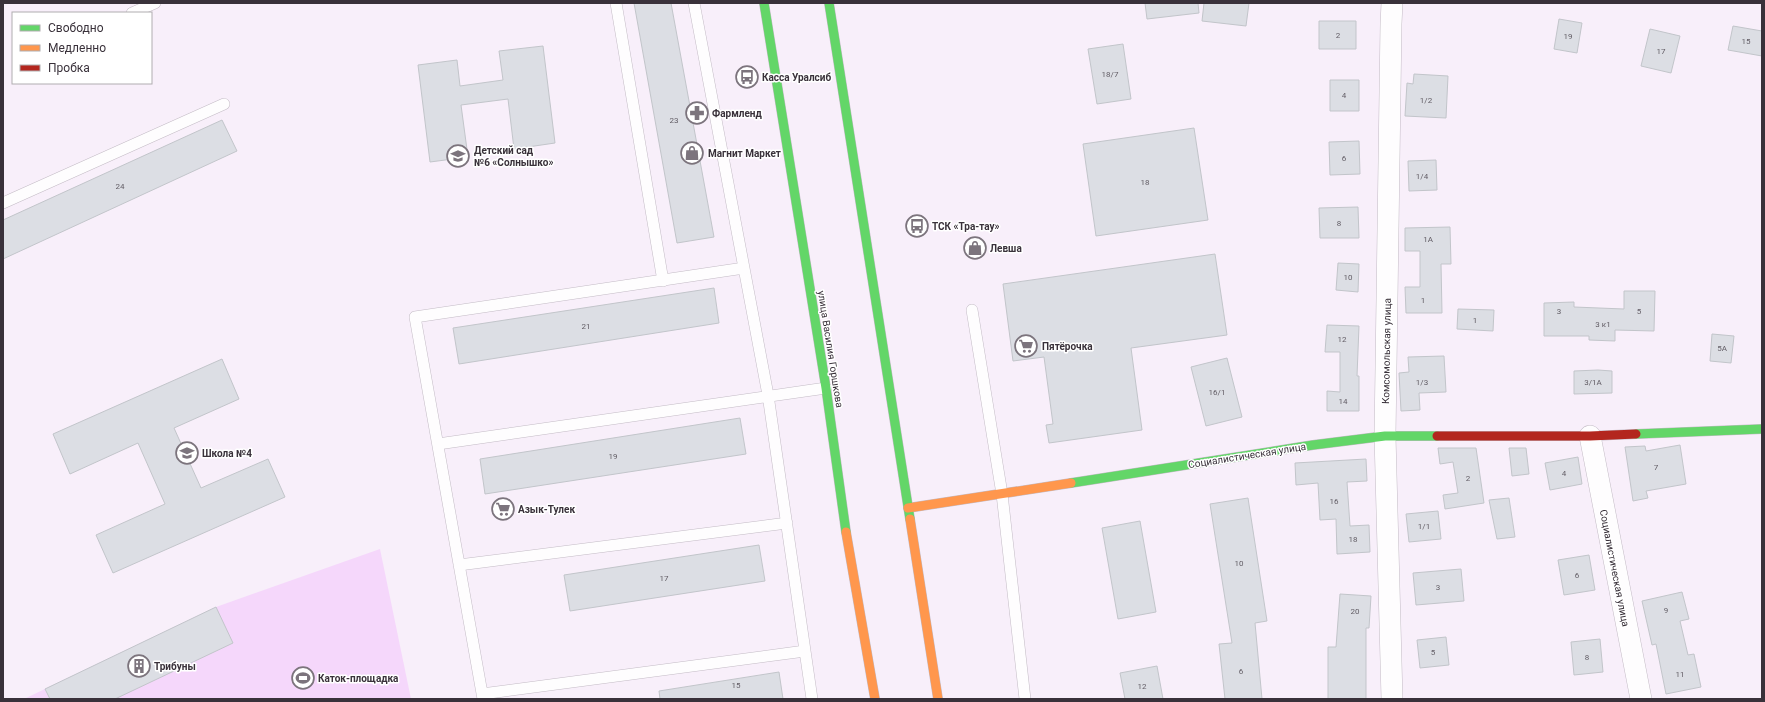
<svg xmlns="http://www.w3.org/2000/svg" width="1765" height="702" viewBox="0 0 1765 702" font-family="Roboto,sans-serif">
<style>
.green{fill:#f5d7fb}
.building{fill:#dcdee4;stroke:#c2c5ca}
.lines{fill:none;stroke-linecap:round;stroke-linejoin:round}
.lane-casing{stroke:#c3bbc5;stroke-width:12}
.street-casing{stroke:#c3bbc5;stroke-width:22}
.fast-casing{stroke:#c3bbc5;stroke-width:10}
.slow-casing{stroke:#c3bbc5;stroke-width:10}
.jam-casing{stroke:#c3bbc5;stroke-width:10}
.lane{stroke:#fefdfe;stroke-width:11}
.street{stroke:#fefdfe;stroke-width:21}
.fast{stroke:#63d668;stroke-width:9}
.slow{stroke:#ff974d;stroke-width:9}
.jam{stroke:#b3261e;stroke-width:9}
.labels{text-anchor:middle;stroke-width:3;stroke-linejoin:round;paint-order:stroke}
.number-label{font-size:8px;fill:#625d65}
.poi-label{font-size:10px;font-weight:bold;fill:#39313a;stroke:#fff;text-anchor:start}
.street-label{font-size:10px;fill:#39313a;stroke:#fff}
</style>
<rect width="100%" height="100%" fill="#f8effa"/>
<path class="green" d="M380 549 411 699H24L216 607Z"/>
<path class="building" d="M634 3H671L714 237 677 243Z
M1145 3H1198L1199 13 1147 19Z
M1204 3H1249L1246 26 1202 21Z
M1559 19 1582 23 1577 53 1554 49Z
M1319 21H1356V49H1319Z
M1733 26 1762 31V56L1728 50Z
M1650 29 1680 36 1671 73 1641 66Z
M1123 44 1131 99 1097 104 1088 49Z
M543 46 555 143 514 149 508 99 461 105 468 157 430 162 418 65 457 60 460 86 503 80 499 51Z
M1414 74 1448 76 1446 118 1405 116 1407 83 1413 84Z
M1330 80H1359V111H1330Z
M222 120 237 151 3 259V220Z
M1194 128 1208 220 1096 236 1083 144Z
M1359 141 1360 174 1330 175 1329 142Z
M1436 160 1437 190 1409 191 1408 161Z
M1358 207 1359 238H1320L1319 208Z
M1450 227 1451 264H1441L1442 313H1406L1405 287H1420V251H1405V228Z
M1215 254 1227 335 1131 348 1142 430 1049 443 1046 425 1053 424 1044 357 1013 361 1003 284Z
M1338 263 1359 264 1358 292 1336 290Z
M714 288 719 323 459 364 453 328Z
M1624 291H1655L1654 331 1615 330V341L1589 340V336H1544V303L1574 302V307L1624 309Z
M1458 309 1494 310 1493 331 1457 329Z
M1327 325 1359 326 1357 376H1359V411H1327V391L1340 392V352H1325Z
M1712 334 1734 336 1731 363 1710 361Z
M1444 356 1446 392 1419 393 1420 410 1401 411 1399 373 1409 372 1408 357Z
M1227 358 1242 417 1206 426 1191 367Z
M222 359 239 399 174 428 201 488 268 459 285 497 113 573 96 535 165 504 138 443 70 474 53 434Z
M1598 370 1612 371V393L1574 394V371Z
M740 418 746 454 485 494 480 459Z
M1680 445 1686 484 1646 491 1648 498 1633 501 1625 447 1645 446 1646 451Z
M1438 448H1476L1484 503 1445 509 1443 495 1458 493 1453 462 1440 464Z
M1509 448H1526L1529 474 1512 476Z
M1578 457 1582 484 1550 490 1545 463Z
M1366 459 1367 481 1347 482 1350 526 1369 525 1370 552 1337 554 1336 519 1320 520 1318 483 1296 485 1295 463Z
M1248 498 1267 621 1255 623 1262 699H1225L1219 644 1232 643 1210 504Z
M1509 498 1515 537 1497 539 1489 500Z
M1438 511 1441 539 1409 542 1406 514Z
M1140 521 1156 612 1118 619 1102 528Z
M759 545 765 581 570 611 564 575Z
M1589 555 1595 590 1564 595 1558 560Z
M1461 569 1464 601 1416 605 1413 573Z
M1682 592 1689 619 1680 621 1688 655 1694 654 1701 687 1666 694 1656 644 1652 645 1642 601Z
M1340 594 1371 596 1369 628H1366V699H1328V647H1336Z
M216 607 233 643 115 699H50L45 689Z
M1446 637 1449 665 1420 668 1417 640Z
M1600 639 1603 672 1574 675 1571 642Z
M1157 666 1163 699H1125L1120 673Z
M779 672 783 699H660L659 691Z"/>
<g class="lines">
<g class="lane-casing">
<path id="lane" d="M616 3 663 281
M694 3 744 268
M132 13 155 3
M3 203 224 104
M972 310 1002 494 1025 699
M438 444 826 388
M459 565 787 523
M482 694 805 651
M483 699 415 317 744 268 768 395 812 699"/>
</g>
<g class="street-casing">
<path id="street" d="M1392 3 1391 24 1385 436 1392 699
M1590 436 1641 699"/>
</g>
<g class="fast-casing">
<path id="fast" d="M764 3 826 388 846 532
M829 3 910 519
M1636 434 1762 429
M1071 483 1313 445 1385 436H1437"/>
</g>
<g class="slow-casing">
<path id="slow" d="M908 508 1071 483
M910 519 938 699
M846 532 875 699"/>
</g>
<g class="jam-casing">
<path id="jam" d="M1437 436H1590L1636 434"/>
</g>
<use href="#lane" class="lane"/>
<use href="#street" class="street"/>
<use href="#fast" class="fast"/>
<use href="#slow" class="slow"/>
<use href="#jam" class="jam"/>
</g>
<defs>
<g id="bus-ring" transform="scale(1.15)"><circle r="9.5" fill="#fff" stroke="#7c747d" stroke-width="1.5"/><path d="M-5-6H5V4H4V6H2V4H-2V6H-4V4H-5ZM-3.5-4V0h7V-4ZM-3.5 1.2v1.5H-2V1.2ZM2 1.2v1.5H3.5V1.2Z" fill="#7c747d"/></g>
<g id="pharmacy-ring" transform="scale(1.15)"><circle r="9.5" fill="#fff" stroke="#7c747d" stroke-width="1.5"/><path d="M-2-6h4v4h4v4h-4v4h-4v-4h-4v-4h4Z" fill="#7c747d"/></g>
<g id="shop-ring" transform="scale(1.15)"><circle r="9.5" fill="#fff" stroke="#7c747d" stroke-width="1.5"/><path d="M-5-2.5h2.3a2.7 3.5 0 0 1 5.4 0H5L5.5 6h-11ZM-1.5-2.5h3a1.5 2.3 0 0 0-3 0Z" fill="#7c747d"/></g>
<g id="school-ring" transform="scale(1.15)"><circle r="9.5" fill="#fff" stroke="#7c747d" stroke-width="1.5"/><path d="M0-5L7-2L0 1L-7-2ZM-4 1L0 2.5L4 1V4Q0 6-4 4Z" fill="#7c747d"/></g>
<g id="supermarket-ring" transform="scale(1.15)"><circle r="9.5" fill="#fff" stroke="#7c747d" stroke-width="1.5"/><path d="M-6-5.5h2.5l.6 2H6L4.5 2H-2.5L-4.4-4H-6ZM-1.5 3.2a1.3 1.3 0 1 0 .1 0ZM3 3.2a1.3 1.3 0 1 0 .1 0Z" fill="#7c747d"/></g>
<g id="building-ring" transform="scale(1.15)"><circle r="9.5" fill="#fff" stroke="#7c747d" stroke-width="1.5"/><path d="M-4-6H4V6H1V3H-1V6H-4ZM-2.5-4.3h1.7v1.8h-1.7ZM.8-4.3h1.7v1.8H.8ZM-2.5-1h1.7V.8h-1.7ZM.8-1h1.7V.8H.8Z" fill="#7c747d"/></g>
<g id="stadium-ring" transform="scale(1.15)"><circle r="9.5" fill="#fff" stroke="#7c747d" stroke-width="1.5"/><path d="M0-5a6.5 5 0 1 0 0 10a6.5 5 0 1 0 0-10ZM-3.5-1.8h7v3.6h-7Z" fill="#7c747d"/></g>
</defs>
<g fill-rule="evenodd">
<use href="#bus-ring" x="747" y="77"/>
<use href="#pharmacy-ring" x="697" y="113"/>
<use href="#shop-ring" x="692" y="153"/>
<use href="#school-ring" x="458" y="156"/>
<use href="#bus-ring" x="917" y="226"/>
<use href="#shop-ring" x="975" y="248"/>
<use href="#supermarket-ring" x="1026" y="346"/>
<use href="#school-ring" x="187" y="453"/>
<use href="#supermarket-ring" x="503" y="509"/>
<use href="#building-ring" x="139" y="666"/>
<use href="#stadium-ring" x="303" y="678"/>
</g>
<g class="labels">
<g class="number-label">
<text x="1338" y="38">2</text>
<text x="1568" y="39">19</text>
<text x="1746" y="44">15</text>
<text x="1661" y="54">17</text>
<text x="1110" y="77">18/7</text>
<text x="1344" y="98">4</text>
<text x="1426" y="103">1/2</text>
<text x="674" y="123">23</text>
<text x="1344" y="161">6</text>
<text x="1422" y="179">1/4</text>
<text x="1145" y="185">18</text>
<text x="120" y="189">24</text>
<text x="1339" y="226">8</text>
<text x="1428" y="242">1А</text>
<text x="1348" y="280">10</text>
<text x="1423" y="303">1</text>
<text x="1559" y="314">3</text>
<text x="1639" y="314">5</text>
<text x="1475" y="323">1</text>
<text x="1603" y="327">3 к1</text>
<text x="586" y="329">21</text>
<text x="1342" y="342">12</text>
<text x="1722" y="351">5А</text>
<text x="1422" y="385">1/3</text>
<text x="1593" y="385">3/1А</text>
<text x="1217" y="395">16/1</text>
<text x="1343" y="404">14</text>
<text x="613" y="459">19</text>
<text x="1656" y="470">7</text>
<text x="1564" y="476">4</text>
<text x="1468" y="481">2</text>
<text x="1334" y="504">16</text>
<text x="1424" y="529">1/1</text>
<text x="1353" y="542">18</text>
<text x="1239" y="566">10</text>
<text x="1577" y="578">6</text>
<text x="664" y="581">17</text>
<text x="1438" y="590">3</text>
<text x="1666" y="613">9</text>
<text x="1355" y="614">20</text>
<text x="1433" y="655">5</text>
<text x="1587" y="660">8</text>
<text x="1241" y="674">6</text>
<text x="1680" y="677">11</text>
<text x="736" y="688">15</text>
<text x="1142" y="689">12</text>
</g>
<g class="poi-label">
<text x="762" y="81">Касса Уралсиб</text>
<text x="712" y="117">Фармленд</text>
<text x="474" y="154">Детский сад<tspan x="474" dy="12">№6 «Солнышко»</tspan></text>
<text x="708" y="157">Магнит Маркет</text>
<text x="932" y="230">ТСК «Тра-тау»</text>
<text x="990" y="252">Левша</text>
<text x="1042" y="350">Пятёрочка</text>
<text x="202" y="457">Школа №4</text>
<text x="518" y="513">Азык-Тулек</text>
<text x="154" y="670">Трибуны</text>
<text x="318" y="682">Каток-площадка</text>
</g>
<g class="street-label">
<text transform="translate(831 349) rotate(81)" y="4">улица Василия Горшкова</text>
<text transform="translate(1386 351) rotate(-89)" y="4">Комсомольская улица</text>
<text transform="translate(1247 455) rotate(-9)" y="4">Социалистическая улица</text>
<text transform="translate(1615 568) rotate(79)" y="4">Социалистическая улица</text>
</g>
</g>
<rect width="1765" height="702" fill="none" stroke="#39313a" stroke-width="8"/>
<rect x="12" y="12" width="140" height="72" fill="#ffffff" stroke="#b0adb0"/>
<rect x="20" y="25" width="20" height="6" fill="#63d668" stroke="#b0adb0"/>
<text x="48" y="32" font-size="12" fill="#39313a">Свободно</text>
<rect x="20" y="45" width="20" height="6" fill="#ff974d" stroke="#b0adb0"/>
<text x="48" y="52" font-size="12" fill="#39313a">Медленно</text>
<rect x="20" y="65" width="20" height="6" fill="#b3261e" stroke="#b0adb0"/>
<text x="48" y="72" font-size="12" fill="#39313a">Пробка</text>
</svg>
